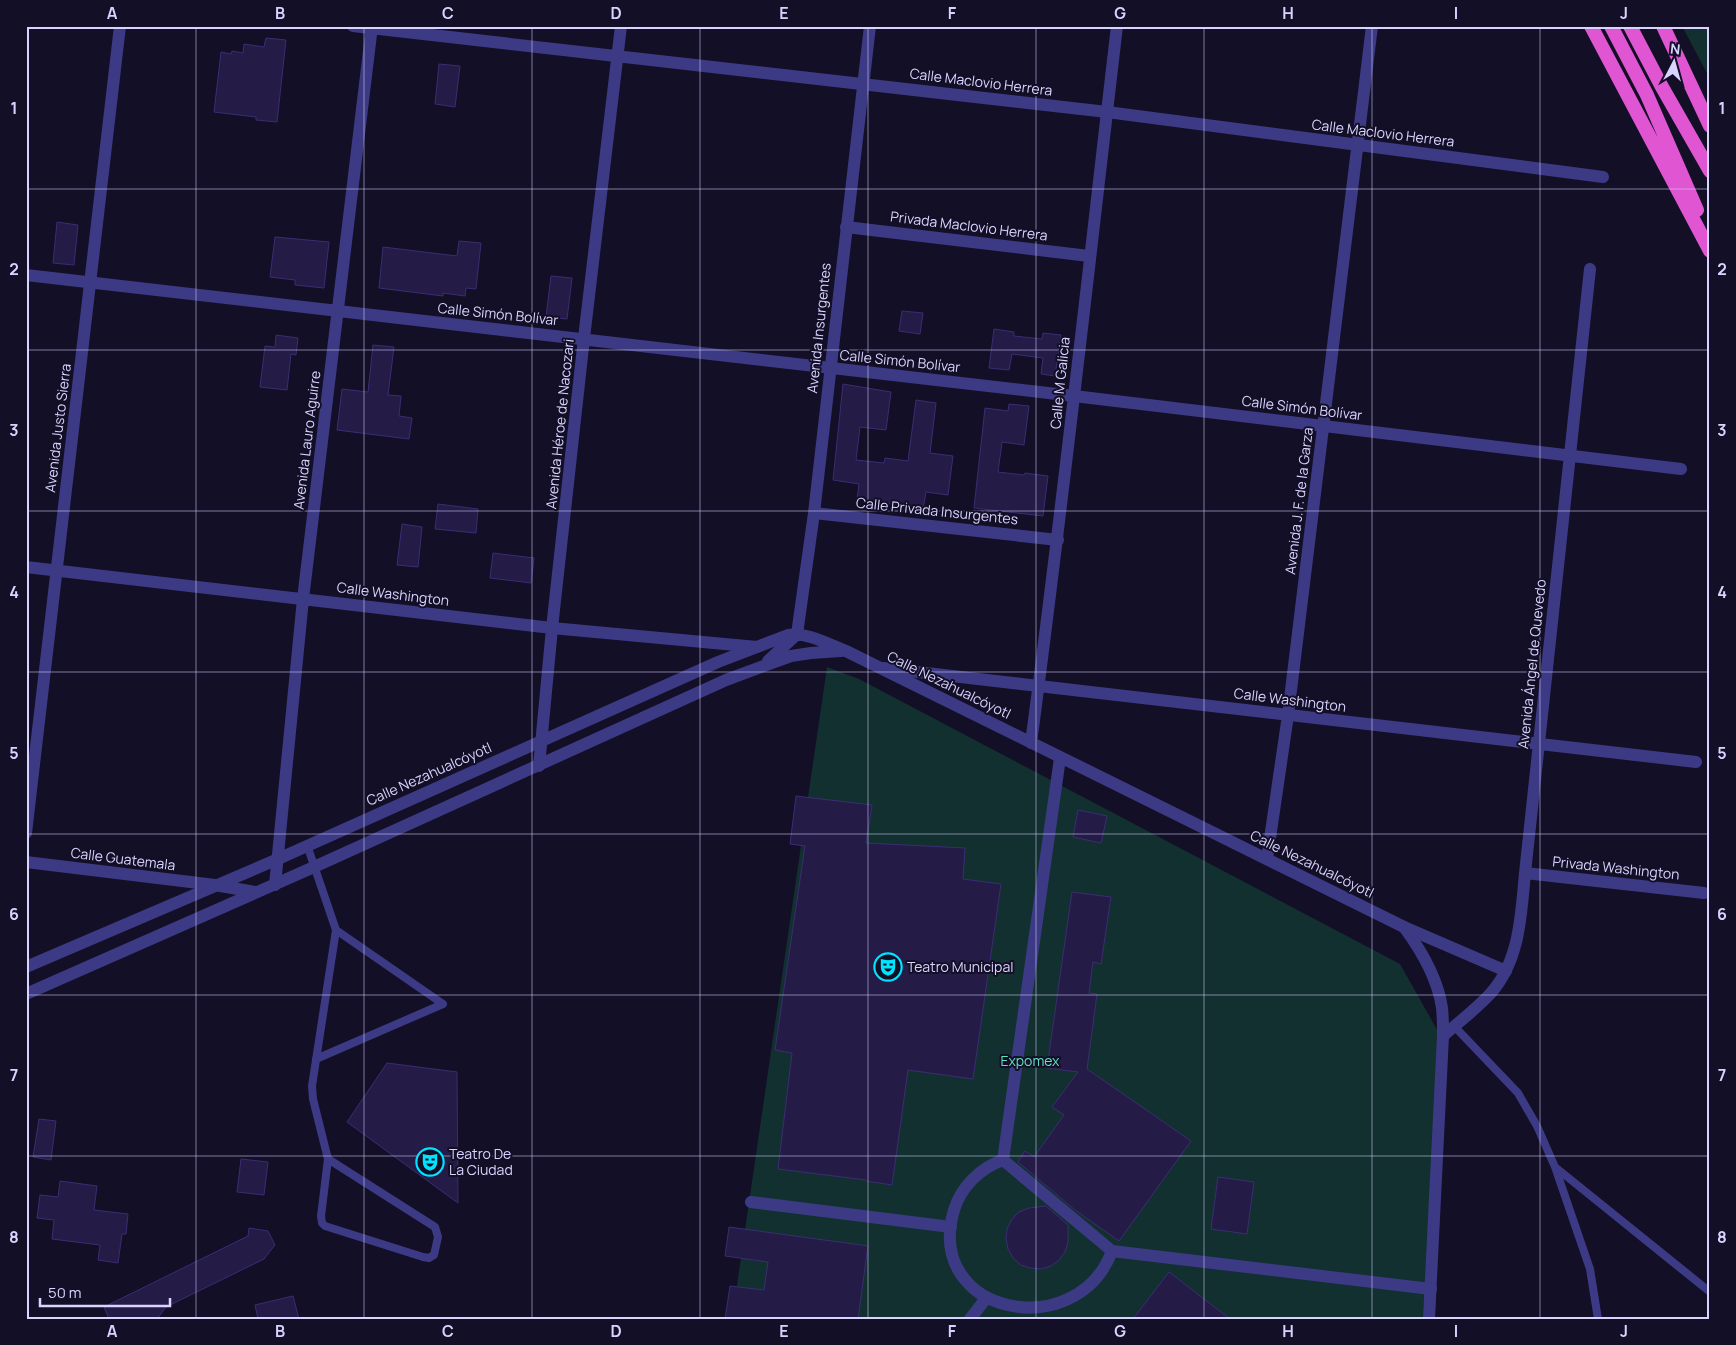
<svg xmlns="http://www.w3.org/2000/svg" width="1736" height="1345" viewBox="0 0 1736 1345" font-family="Manrope,sans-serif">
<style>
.green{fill:#12302f}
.building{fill:#241b47;stroke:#3b2d73}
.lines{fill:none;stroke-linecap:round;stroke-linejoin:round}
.service{stroke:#3d3a85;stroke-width:8}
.minor{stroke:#3d3a85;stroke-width:12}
.tertiary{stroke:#3d3a85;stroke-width:12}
.trunk{stroke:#e055d1;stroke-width:14}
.grid{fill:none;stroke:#d9d4ff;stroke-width:1;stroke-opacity:0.55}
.labels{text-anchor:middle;stroke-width:4;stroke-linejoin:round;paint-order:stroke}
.street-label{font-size:14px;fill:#d9d4ff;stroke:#130f26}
.poi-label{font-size:14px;fill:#d9d4ff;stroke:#130f26;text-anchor:start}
.park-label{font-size:14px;fill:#5fe0c0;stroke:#130f26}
.neatline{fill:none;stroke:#d9d4ff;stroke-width:2}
.grid-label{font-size:16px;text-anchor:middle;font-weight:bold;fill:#d9d4ff}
</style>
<rect width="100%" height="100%" fill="#130f26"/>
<path class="green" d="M1682 26H1710V79Z
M827 667 859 679 1400 964 1440 1035 1428 1319H732Z"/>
<path class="building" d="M266 38 286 40 277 122 256 120V117L214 112 221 52 231 54 232 51 243 53 244 44 264 47Z
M439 64 460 66 455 107 435 104Z
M57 222 78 225 74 265 53 263Z
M275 237 329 242 324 288 295 285V280L270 277Z
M459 241 481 243 476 289 466 288 465 296 443 293V296L379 288 383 247 457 256Z
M551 276 572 278 567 319 546 317Z
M902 311 923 313 920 334 899 331Z
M994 329 1014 332V336L1042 339 1043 333 1061 335 1055 376 1041 374 1043 358 1012 354 1009 370 989 368Z
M276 335 298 338 296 355 291 354 287 390 260 387 265 346 275 347Z
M373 345 394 347 388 395 401 396 399 416 412 418 409 439 337 430 342 389 368 392Z
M843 384 891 392 886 430 860 427 856 460 884 463 885 458 908 461 916 400 936 403 930 453 953 456 948 495 926 492 923 509 857 499 859 484 833 480Z
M1009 404 1029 406 1024 445 1002 442 998 472 1024 475 1025 473 1048 476 1043 516 974 508 985 408 1008 411Z
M438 504 478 509 476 533 435 529Z
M402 524 422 527 418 567 397 565Z
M493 553 534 558 531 583 490 578Z
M796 796 872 805 866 843 965 848 963 879 1001 884 973 1079 908 1070 892 1185 866 1181V1180L778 1169 792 1053 775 1050 805 846 790 844Z
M1078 810 1107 816 1101 843 1073 837Z
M1072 892 1111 897 1101 964 1093 962 1089 993 1097 994 1087 1069 1191 1141 1119 1241 1075 1210 1018 1162 1025 1151 1034 1157 1064 1115 1052 1107 1078 1072 1047 1068Z
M387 1063 457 1072 458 1203 347 1122Z
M39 1119 56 1121 51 1160 33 1157Z
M241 1159 268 1162 264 1195 237 1192Z
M1218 1177 1254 1182 1247 1234 1211 1229Z
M60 1181 97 1186 94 1210 128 1214 126 1234H122L118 1263 98 1260 100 1245 52 1239 54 1220 37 1218 40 1195 58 1197Z
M1046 1206 1068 1225V1242L1065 1252 1059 1260 1051 1266 1041 1269 1030 1268 1021 1265 1013 1258 1008 1249 1006 1239 1007 1229 1012 1219 1019 1212 1029 1208Z
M729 1227 868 1246 858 1319H725L730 1286 764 1290 768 1262 725 1256Z
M249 1228 268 1231 275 1245 264 1259 166 1307 157 1319H109L104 1307 248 1236Z
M1169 1272 1230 1319H1133Z
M293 1296 299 1319H258L255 1305Z"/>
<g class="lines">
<path class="service" d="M307 845 336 930 312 1086 313 1099 328 1159 321 1216 322 1223 325 1226 423 1257 429 1258 434 1255 438 1237 435 1227 328 1159
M336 930 443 1004
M1454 1026 1518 1093 1537 1126 1555 1167 1710 1292
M316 1059 443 1004
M1555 1167 1590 1269 1598 1319"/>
<path class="minor" d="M353 26 1107 112 1603 177
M846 227 1089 256
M26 275 1074 396 1681 469
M814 513 1058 540
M26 567 552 628 757 647
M883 668 1696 762
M539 766 552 628 584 338 621 26
M1267 859 1288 715 1372 26
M26 862 215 885 255 892
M1525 873 1704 893
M275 885 303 599 372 26
M1404 927 1506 971
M1443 1036C1459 1022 1476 1009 1490 994 1520 961 1521 915 1525 873L1590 269
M1003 1160 1060 758
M751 1202 951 1227
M1112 1251C1077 1345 923 1315 954 1210 961 1187 980 1168 1003 1160L1112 1251 1431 1289
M970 1319 984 1301"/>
<path class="tertiary" d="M797 634 814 513 870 26
M768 661 797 634
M1031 743C1063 504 1089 265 1117 26
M26 833 120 26
M26 967 278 859 718 662 788 635C808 632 828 644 846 651L1404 927C1421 950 1438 980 1442 1008 1443 1017 1443 1027 1443 1036L1429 1319
M26 994 314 867 726 680 791 656 811 653 841 651"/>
<path class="trunk" d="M1591 26 1710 251
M1611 26 1647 95 1697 210
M1630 26 1662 87 1710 171
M1663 26 1710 126"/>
</g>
<path class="grid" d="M196 26V1319M364 26V1319M532 26V1319M700 26V1319M868 26V1319M1036 26V1319M1204 26V1319M1372 26V1319M1540 26V1319M26 189H1710M26 350H1710M26 511H1710M26 672H1710M26 834H1710M26 995H1710M26 1156H1710"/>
<defs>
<g id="theatre-ring" transform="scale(1.4375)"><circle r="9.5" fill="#130f26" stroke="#00e5ff" stroke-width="1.5"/><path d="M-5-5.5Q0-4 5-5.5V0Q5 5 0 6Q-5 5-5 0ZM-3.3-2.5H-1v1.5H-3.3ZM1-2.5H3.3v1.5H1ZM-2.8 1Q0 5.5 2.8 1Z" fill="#00e5ff"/></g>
</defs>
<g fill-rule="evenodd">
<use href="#theatre-ring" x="888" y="967"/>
<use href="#theatre-ring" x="430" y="1162"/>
</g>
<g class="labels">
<g class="street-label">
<text transform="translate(981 82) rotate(7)" y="5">Calle Maclovio Herrera</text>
<text transform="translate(1383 133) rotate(7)" y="5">Calle Maclovio Herrera</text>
<text transform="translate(969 226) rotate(7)" y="5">Privada Maclovio Herrera</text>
<text transform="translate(498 314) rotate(6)" y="5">Calle Simón Bolívar</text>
<text transform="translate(819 328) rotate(-84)" y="5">Avenida Insurgentes</text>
<text transform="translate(900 361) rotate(6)" y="5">Calle Simón Bolívar</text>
<text transform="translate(1060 383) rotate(-84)" y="5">Calle M Galicia</text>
<text transform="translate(1302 408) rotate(7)" y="5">Calle Simón Bolívar</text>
<text transform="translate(560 424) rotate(-84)" y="5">Avenida Héroe de Nacozari</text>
<text transform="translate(58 428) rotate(-83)" y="5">Avenida Justo Sierra</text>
<text transform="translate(307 440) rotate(-83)" y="5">Avenida Lauro Aguirre</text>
<text transform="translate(1299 501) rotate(-83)" y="5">Avenida J. F. de la Garza</text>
<text transform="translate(937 511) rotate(6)" y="5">Calle Privada Insurgentes</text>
<text transform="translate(393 594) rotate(7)" y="5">Calle Washington</text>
<text transform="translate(1532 664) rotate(-84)" y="5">Avenida Ángel de Quevedo</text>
<text transform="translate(949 685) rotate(26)" y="5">Calle Nezahualcóyotl</text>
<text transform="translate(1290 700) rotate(7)" y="5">Calle Washington</text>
<text transform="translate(429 774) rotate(-24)" y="5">Calle Nezahualcóyotl</text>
<text transform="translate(123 859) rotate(7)" y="5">Calle Guatemala</text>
<text transform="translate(1312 864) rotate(26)" y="5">Calle Nezahualcóyotl</text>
<text transform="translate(1616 868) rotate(6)" y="5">Privada Washington</text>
</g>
<g class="poi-label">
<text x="907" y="972">Teatro Municipal</text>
<text x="449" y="1159">Teatro De<tspan x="449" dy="16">La Ciudad</tspan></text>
</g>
<g class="park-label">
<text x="1030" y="1066">Expomex</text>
</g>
</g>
<rect width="1736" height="1345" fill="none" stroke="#130f26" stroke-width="55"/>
<g transform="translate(1674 62) rotate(6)" stroke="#130f26" stroke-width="4" paint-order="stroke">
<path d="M0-4L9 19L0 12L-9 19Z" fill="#d9d4ff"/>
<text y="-8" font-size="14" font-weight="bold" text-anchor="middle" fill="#d9d4ff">N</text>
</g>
<path d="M40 1298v8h130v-8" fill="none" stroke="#d9d4ff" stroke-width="2.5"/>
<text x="48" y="1298" font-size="15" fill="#d9d4ff" stroke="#130f26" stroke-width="4" paint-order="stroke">50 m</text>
<rect x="28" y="28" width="1680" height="1290" class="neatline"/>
<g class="grid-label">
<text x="112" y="19">A</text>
<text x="280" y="19">B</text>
<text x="448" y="19">C</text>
<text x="616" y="19">D</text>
<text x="784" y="19">E</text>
<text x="952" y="19">F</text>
<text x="1120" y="19">G</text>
<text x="1288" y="19">H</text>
<text x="1456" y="19">I</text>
<text x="1624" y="19">J</text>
<text x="14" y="114">1</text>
<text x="1722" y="114">1</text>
<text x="14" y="275">2</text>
<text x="1722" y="275">2</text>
<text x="14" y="436">3</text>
<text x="1722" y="436">3</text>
<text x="14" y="598">4</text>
<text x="1722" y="598">4</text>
<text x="14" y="759">5</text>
<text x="1722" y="759">5</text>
<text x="14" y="920">6</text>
<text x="1722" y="920">6</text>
<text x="14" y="1081">7</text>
<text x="1722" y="1081">7</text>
<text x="14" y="1243">8</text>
<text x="1722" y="1243">8</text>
<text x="112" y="1337">A</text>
<text x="280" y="1337">B</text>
<text x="448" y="1337">C</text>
<text x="616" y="1337">D</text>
<text x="784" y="1337">E</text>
<text x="952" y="1337">F</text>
<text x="1120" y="1337">G</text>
<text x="1288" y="1337">H</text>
<text x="1456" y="1337">I</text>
<text x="1624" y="1337">J</text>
</g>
</svg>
